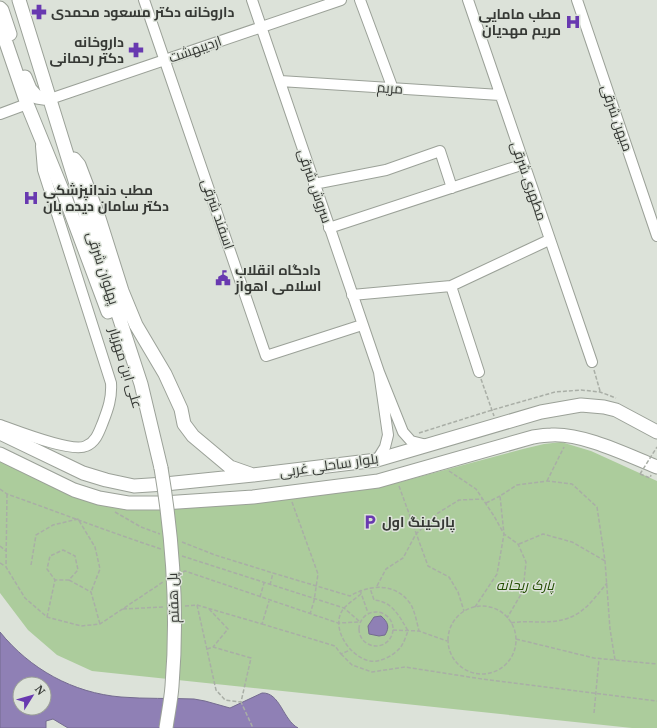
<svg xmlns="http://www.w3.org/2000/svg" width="657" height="728" viewBox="0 0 657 728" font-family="'Noto Serif',Cairo,serif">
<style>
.green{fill:#accc9c}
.water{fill:#8f80b5;stroke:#746b8f;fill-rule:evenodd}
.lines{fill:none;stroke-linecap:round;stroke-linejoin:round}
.minor-casing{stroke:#9ba198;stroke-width:12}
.major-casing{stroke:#9ba198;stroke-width:15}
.path{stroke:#a9aea6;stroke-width:1.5;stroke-dasharray:4 2;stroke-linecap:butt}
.minor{stroke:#fff;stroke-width:10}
.major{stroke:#fff;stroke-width:13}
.major-bridge-casing{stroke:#9ba198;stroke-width:15;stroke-linecap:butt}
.path-bridge{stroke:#a9aea6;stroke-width:1.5;stroke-dasharray:4 2;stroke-linecap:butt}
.major-bridge{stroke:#fff;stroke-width:13}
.labels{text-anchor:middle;stroke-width:3;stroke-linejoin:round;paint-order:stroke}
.poi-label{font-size:14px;font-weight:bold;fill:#363935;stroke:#dce2d9;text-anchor:start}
.street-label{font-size:14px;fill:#363935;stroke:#dce2d9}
.park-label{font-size:14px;font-style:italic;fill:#244e03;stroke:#dce2d9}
</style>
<rect width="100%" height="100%" fill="#dce2d9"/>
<path class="green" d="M561 442 591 451 657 481V728H632L92 671 57 655 28 630 0 593V456L95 499H253L396 483 523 449 544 444Z"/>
<path class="water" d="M381 616C388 622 390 627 385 635L379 636 369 634 368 626 374 617Z
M0 632C30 669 73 693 121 697 145 699 170 698 194 699L205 701 230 708 262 693C280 692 283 720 298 728H68L53 719 46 721V728H0ZM20 684H44V708H20Z"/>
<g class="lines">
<g class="minor-casing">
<path id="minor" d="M144 0 266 356 362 325
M252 0 379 372
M360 0 393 89
M468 0 592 362
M577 0 657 236
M280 81 500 95
M50 99 341 0
M0 114 27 104
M314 184 386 170 440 151 452 188
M329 228 524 164
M451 286 479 372
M352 295 451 286 549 240
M0 425C17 431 72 453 86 446 96 442 99 432 103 422 108 409 112 398 111 383L43 170 41 146
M377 460 385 447 388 435 379 372 403 432 411 441 427 445"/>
</g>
<g class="major-casing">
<path id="major" d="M19 0 86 216 141 384 161 468
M0 8 2 10 10 34
M0 25 27 104 65 197 108 312
M25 77 30 89 37 97 50 99
M74 159 79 165 98 215 122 291 136 325 165 374 181 409 184 424 193 436 230 467 250 474
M0 433 83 473 106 480 134 486 165 484 253 475 377 460 541 412 581 405 604 407 616 410 657 432
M0 454 74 490 99 498 128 503H163L253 497 378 481 533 437C539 436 545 435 551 435 583 433 627 455 657 467"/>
</g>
<path class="path" d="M594 370 600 391
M481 379 494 416
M419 433 492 410 555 392 581 390 600 392 616 398
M449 471 476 489 494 516 504 534 518 544 526 562 523 591 507 618
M640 474 650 478 651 475
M547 481 564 447
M399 486 428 566 449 577 458 592 464 611
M0 489 7 494C58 512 109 532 161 549
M7 494 6 567 25 598 47 617 81 626 100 624 163 582
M292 502 318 574 314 601 310 614
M486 503 500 496
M115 512 141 527 160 534
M182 542 215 555 273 573
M519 544 543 534 572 542 605 561
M0 546 6 551
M182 556 344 608 359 621
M0 563 5 566
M31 565 36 535 53 525 78 519 95 547 100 569 91 592
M183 572 185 571 338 623 360 622
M69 580 91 592 100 624
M270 585 273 573 350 596C369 585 394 582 409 602 414 607 417 623 419 631
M377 586 386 569 403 558 416 534 438 513 459 500 483 499
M360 590 368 613
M361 594C356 598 349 603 344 608 329 626 349 657 370 661 380 663 394 655 400 648 404 643 406 636 408 631 400 617 392 601 374 600L370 588
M260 597 264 583
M197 605 262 624 269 601
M185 606 197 605 216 690 225 700 241 702
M448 640a34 34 0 1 1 68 0a34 34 0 1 1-68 0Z
M475 607 497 574 504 534 500 496 517 485 547 481 572 484 597 507 605 561 610 629 615 660
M123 609 163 607
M209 609 228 629 213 647
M359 629a17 17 0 1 1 34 0a17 17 0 1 1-34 0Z
M47 617 55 580 47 569 50 556 63 550 75 556 78 570 69 580H55
M511 623C521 621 531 622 541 622 577 622 586 609 607 583
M262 624 335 646 341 654 350 650
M393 630 419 631 447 641
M516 639 594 658 657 664
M207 649 213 647 251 658 241 702 253 728
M341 654 352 665 372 672 405 667 482 679 657 701
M594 713 599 659"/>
<use href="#minor" class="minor"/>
<use href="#major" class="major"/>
<g class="major-bridge-casing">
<path id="major-bridge" d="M161 468C173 540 178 613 172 686 171 700 168 714 166 728"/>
</g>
<path class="path-bridge" d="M640 474 657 447"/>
<use href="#major-bridge" class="major-bridge"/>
</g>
<defs>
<g id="pharmacy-bare" transform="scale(1.2)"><path d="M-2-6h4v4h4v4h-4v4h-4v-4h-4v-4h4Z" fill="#6839b0" stroke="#dce2d9" stroke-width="2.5" paint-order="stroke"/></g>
<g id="hospital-bare" transform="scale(1.2)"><path d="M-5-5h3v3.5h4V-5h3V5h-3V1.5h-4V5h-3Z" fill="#6839b0" stroke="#dce2d9" stroke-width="2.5" paint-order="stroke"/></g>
<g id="civic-bare" transform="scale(1.2)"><path d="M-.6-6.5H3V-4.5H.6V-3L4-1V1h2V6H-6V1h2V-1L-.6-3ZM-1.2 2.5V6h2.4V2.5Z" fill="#6839b0" stroke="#dce2d9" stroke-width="2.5" paint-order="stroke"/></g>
<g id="parking-bare" transform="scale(1.2)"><path d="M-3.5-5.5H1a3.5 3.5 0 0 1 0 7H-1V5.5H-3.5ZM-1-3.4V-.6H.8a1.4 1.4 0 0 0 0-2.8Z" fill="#6839b0" stroke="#dce2d9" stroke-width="2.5" paint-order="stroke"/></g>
</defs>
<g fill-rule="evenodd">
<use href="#pharmacy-bare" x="39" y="12"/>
<use href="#hospital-bare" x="573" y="22"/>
<use href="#pharmacy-bare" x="136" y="50"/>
<use href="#hospital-bare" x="31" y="198"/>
<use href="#civic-bare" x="223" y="278"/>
<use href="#parking-bare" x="370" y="522"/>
</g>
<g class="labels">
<g class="poi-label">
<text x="51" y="17">داروخانه دکتر مسعود محمدی</text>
<text x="561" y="19" text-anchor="end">مطب مامایی<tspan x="561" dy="16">مریم مهدیان</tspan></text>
<text x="124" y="47" text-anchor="end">داروخانه<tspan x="124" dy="16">دکتر رحمانی</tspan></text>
<text x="43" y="195">مطب دندانپزشکی<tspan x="43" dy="16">دکتر سامان دیده بان</tspan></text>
<text x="235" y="275">دادگاه انقلاب<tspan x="235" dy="16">اسلامی اهواز</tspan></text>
<text x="382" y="527">پارکینگ اول</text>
</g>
<g class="street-label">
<text transform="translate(195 49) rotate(-19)" y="5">اردیبهشت</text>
<text transform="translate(390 88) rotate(4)" y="5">مریم</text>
<text transform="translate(617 118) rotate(71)" y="5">میهن شرقی</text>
<text transform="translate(529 181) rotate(71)" y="5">مطهری شرقی</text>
<text transform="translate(315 186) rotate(71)" y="5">سروش شرقی</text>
<text transform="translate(218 214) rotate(71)" y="5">اسفند شرقی</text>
<text transform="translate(103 268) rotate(72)" y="5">پهلوان شرقی</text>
<text transform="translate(126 368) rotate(73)" y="5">علی ابن مهزیار</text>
<text transform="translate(329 465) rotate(-8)" y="5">بلوار ساحلی غربی</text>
<text transform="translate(173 598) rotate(-92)" y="5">پل هفتم</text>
</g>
<g class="park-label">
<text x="525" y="590">پارک ریحانه</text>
</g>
</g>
<g transform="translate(32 696) rotate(53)"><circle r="19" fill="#dce2d9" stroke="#9a9e97"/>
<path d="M0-3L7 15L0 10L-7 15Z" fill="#6839b0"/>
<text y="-6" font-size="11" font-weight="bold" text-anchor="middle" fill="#363935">N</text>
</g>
</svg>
